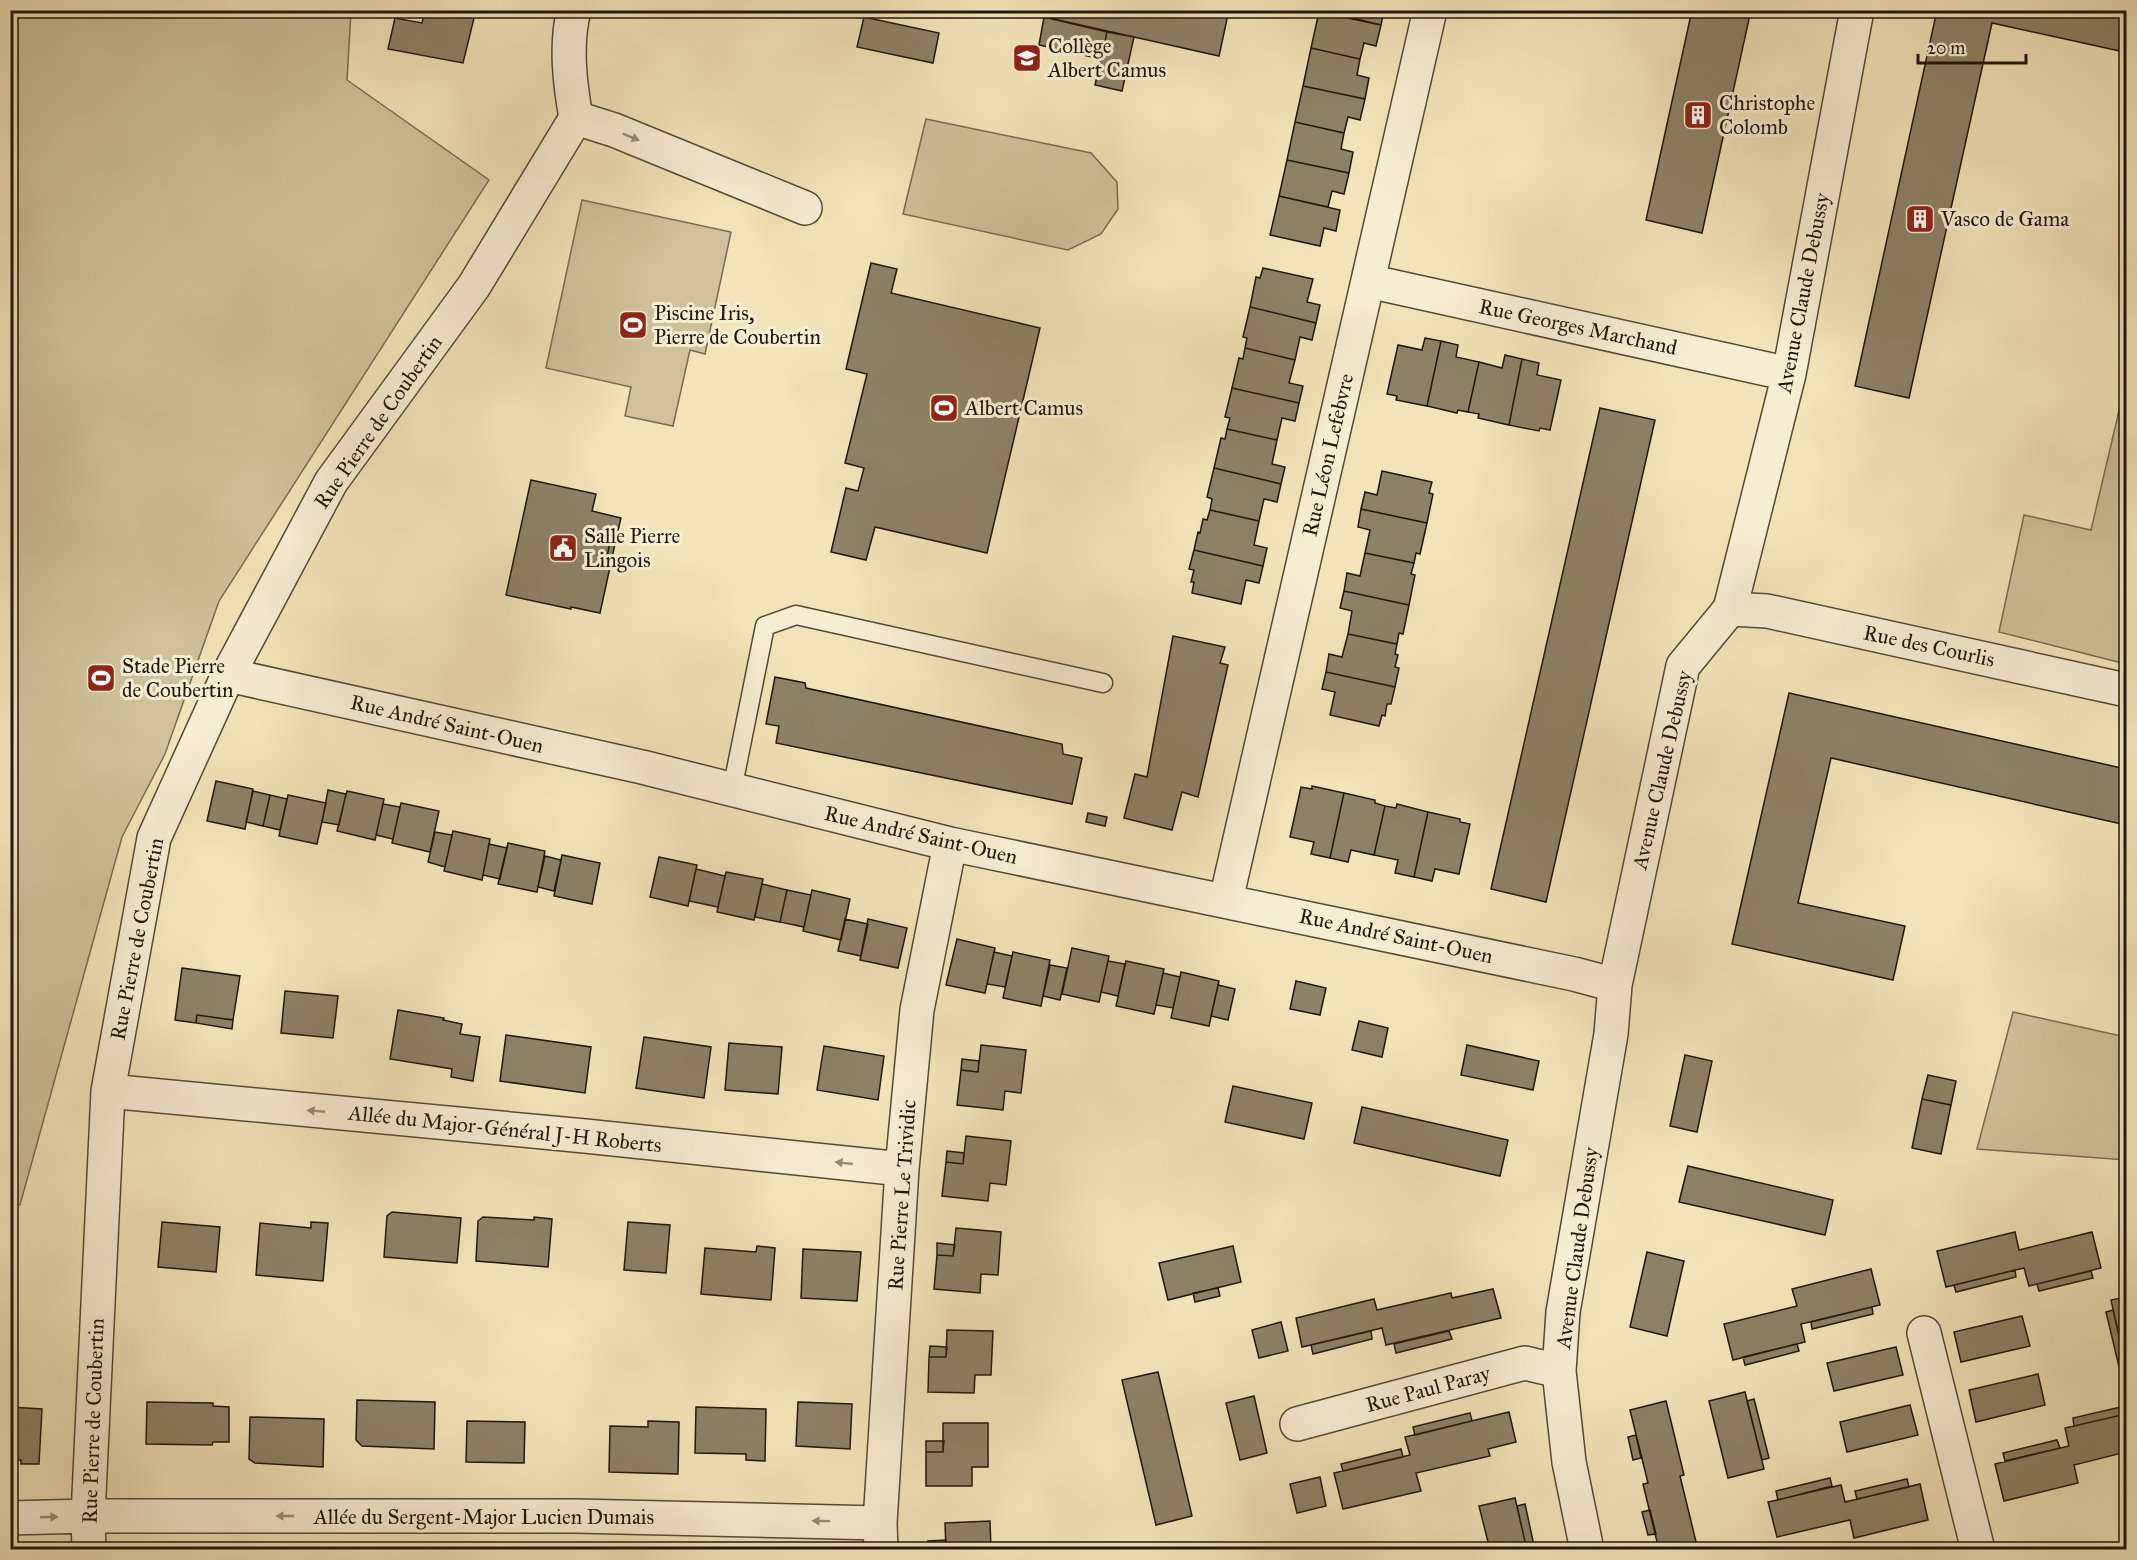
<svg xmlns="http://www.w3.org/2000/svg" width="2137" height="1560" viewBox="0 0 2137 1560" font-family="'IM FELL Great Primer',serif">
<style>
.green{fill:#cec19b;stroke:#766c54;stroke-width:1.5}
.building{fill:#8d8265;stroke:#1f170c;stroke-width:1.5}
.lines{fill:none;stroke-linecap:round;stroke-linejoin:round}
.service-casing{stroke:#544a37;stroke-width:21}
.minor-casing{stroke:#544a37;stroke-width:36}
.service{stroke:#f7edd1;stroke-width:18}
.minor{stroke:#f7edd1;stroke-width:33}
.oneway{fill:#968d78}
.labels{text-anchor:middle;stroke-width:6;stroke-linejoin:round;paint-order:stroke}
.poi-label{font-size:21px;fill:#1f170c;stroke:#f7edd1;text-anchor:start}
.street-label{font-size:21px;fill:#1f170c;stroke:#f7edd1}
</style>
<rect width="100%" height="100%" fill="#f2e4b8"/>
<filter id="stains"><feTurbulence type="fractalNoise" baseFrequency=".00333" numOctaves="4"/><feColorMatrix values="0 0 0 0 .2 0 0 0 0 .09 0 0 0 0 .02 0 0 0 .5 -.17"/></filter>
<radialGradient id="worn" r=".72"><stop offset=".6" stop-color="#630" stop-opacity="0"/><stop offset="1" stop-color="#630" stop-opacity=".3"/></radialGradient>
<path class="green" d="M11 10 351 11 347 80 489 180 219 601 165 754 122 837 20 1205 10 1203Z
M926 119 1091 153 1117 182 1118 209 1101 234 1068 250 903 214Z
M582 200 731 232 705 354 690 350 673 426 625 416 631 387 546 368Z
M2126 381V664L1999 632 2024 515 2091 530Z
M2013 1012 2126 1037V1160L1977 1149Z"/>
<path class="building" d="M425 10H476L463 63 388 49 395 18 422 23Z
M1014 10H1229L1219 56Z
M1320 10H1384L1381 25Z
M1692 10H1751L1702 233 1646 220Z
M1937 10H2126V21L2120 51 1992 23 1909 398 1855 386Z
M1319 12 1381 25 1376 46 1364 43 1360 59 1311 48Z
M864 17 939 33 933 63 857 47Z
M1044 17 1107 32 1101 59 1039 45Z
M1107 32 1134 37 1122 91 1095 85Z
M1311 48 1360 59 1357 75 1369 78 1365 99 1303 86Z
M1303 86 1365 99 1360 120 1348 117 1344 133 1295 122Z
M1295 122 1344 133 1341 149 1353 152 1349 173 1287 160Z
M1287 160 1349 173 1344 194 1332 191 1328 207 1279 196Z
M1279 196 1340 210 1336 231 1324 228 1320 246 1270 235Z
M871 263 897 269 891 293 1040 328 987 553 875 527 866 560 831 552 846 488 858 491 864 468 845 463 867 374 846 369Z
M1263 268 1313 279 1307 302 1320 305 1316 323 1250 307 1256 277 1260 278Z
M1250 307 1316 323 1312 340 1300 337 1295 360 1245 348 1247 338 1243 337Z
M1425 338 1441 341 1427 406 1396 400 1397 396 1387 394 1398 345 1422 350Z
M1441 341 1458 345 1456 357 1479 362 1468 412 1458 410 1457 413 1427 406Z
M1245 348 1295 360 1289 383 1303 386 1299 403 1232 388 1239 358 1243 359Z
M1505 355 1522 359 1509 425 1478 418 1479 414 1468 412 1479 362 1502 368Z
M1522 359 1539 363 1537 375 1561 380 1550 430 1540 428 1539 431 1509 425Z
M1232 388 1299 403 1295 421 1282 418 1277 440 1227 429 1230 418 1225 417Z
M1600 408 1655 420 1546 902 1491 889Z
M1227 429 1277 440 1272 464 1285 467 1281 484 1214 468 1221 438 1225 439Z
M1214 468 1281 484 1277 502 1264 499 1259 521 1210 510 1212 499 1207 497Z
M1382 471 1432 482 1429 493 1433 494 1427 523 1361 509 1365 492 1377 495Z
M531 480 596 494 592 511 621 518 616 539 611 537 607 557 612 558 600 613 571 607V609L506 595Z
M1361 509 1427 523 1420 554 1416 553 1414 563 1365 553 1370 530 1358 527Z
M1210 510 1259 521 1254 545 1267 548 1263 566 1194 550 1198 532 1200 533 1203 519 1207 520Z
M611 537 616 539 612 558 607 557Z
M1194 550 1263 566 1259 583 1246 580 1241 604 1192 593 1194 582H1191L1194 570 1189 569Z
M1365 553 1414 563 1411 574 1415 575 1409 605 1344 591 1347 573 1360 576Z
M1344 591 1409 605 1403 634 1399 633 1397 644 1348 634 1352 611 1340 608Z
M1348 634 1397 644 1395 654 1398 655 1395 667 1399 668 1395 687 1326 672 1329 654 1342 657Z
M1173 636 1225 647 1220 663 1228 665 1198 797 1182 792 1172 830 1124 818 1135 774 1147 777Z
M1326 672 1395 687 1391 704H1387L1385 716 1382 715 1379 726 1330 715 1335 692 1322 689Z
M775 677 805 683 806 688 1062 744 1063 754 1082 758 1072 804 776 743 779 726 766 724Z
M1789 693 2126 769V825L1831 758 1798 903 1905 926 1893 980 1732 944Z
M216 781 253 789 245 829 207 821Z
M1312 786 1344 793 1330 858 1311 854 1314 842 1290 837 1301 787 1312 789Z
M328 790 346 794 339 825 322 822Z
M253 791 270 795 263 826 246 822Z
M347 791 384 799 375 840 337 831Z
M1344 793 1375 800V803L1385 806 1374 855 1351 850 1348 862 1330 858Z
M270 795 287 799 280 830 263 826Z
M288 795 326 803 317 844 279 836Z
M401 803 439 811 430 852 392 843Z
M383 804 400 807 393 839 376 835Z
M1397 804 1428 812 1414 877 1395 873 1398 860 1374 855 1385 806 1396 808Z
M1428 812 1460 819V822L1470 824 1459 874 1435 869 1432 881 1414 877Z
M1088 813 1107 817 1105 826 1086 822Z
M453 831 490 839 482 880 444 871Z
M435 832 452 835 445 867 428 862Z
M508 843 545 851 537 892 498 884Z
M489 844 507 848 500 879 483 875Z
M562 855 600 863 592 904 554 896Z
M545 856 561 860 554 891 538 887Z
M659 857 697 865 688 906 650 897Z
M696 869 725 876 718 907 689 901Z
M726 872 763 879 754 920 717 912Z
M762 884 787 890 780 922 755 917Z
M787 890 811 895 804 927 780 922Z
M812 890 850 899 841 940 803 931Z
M845 919 868 924 861 956 838 951Z
M868 919 907 928 898 968 860 960Z
M957 939 995 948 985 993 946 985Z
M1072 948 1109 956 1099 1002 1062 994Z
M994 952 1012 956 1005 987 987 984Z
M1013 952 1050 960 1041 1006 1003 998Z
M1108 961 1125 964 1118 996 1101 992Z
M1126 961 1164 969 1154 1014 1116 1006Z
M1050 965 1067 968 1060 1000 1043 996Z
M182 968 240 976 233 1020 197 1015 196 1023 175 1020Z
M1181 972 1219 981 1209 1026 1171 1018Z
M1163 973 1180 977 1173 1008 1156 1005Z
M1296 981 1326 988 1320 1015 1290 1009Z
M1218 985 1235 989 1228 1020 1211 1016Z
M285 991 338 996 333 1038 281 1033Z
M398 1010 444 1018 443 1020 462 1024 460 1034 480 1037 473 1081 451 1077 452 1069 390 1059Z
M197 1015 233 1020 232 1029 196 1023Z
M1359 1021 1388 1028 1382 1057 1352 1050Z
M506 1035 591 1047 585 1093 500 1081Z
M644 1037 711 1047 704 1098 636 1088Z
M729 1043 782 1047 778 1094 725 1090Z
M981 1045 1026 1050 1021 1093 1005 1091 1003 1110 957 1105 961 1070 978 1072Z
M1467 1045 1539 1061 1533 1090 1461 1075Z
M824 1046 884 1056 878 1100 817 1090Z
M1685 1055 1712 1061 1697 1132 1670 1126Z
M962 1059 979 1061 978 1072 961 1070Z
M1928 1075 1956 1081 1951 1105 1922 1099Z
M1233 1086 1312 1103 1304 1139 1225 1122Z
M1922 1099 1951 1105 1941 1154 1912 1148Z
M1362 1107 1508 1140 1500 1176 1354 1143Z
M966 1136 1011 1141 1006 1185 990 1183 988 1201 942 1196 946 1162 963 1164Z
M947 1151 964 1153 963 1164 946 1162Z
M1688 1166 1833 1200 1825 1235 1679 1202Z
M392 1212 461 1218 457 1263 384 1257 387 1216Z
M483 1217 534 1220V1217L552 1219 548 1267 476 1261 478 1221Z
M162 1222 220 1227 216 1272 158 1267Z
M311 1222 328 1223 323 1281 256 1275 260 1223 311 1228Z
M628 1222 670 1225 666 1273 624 1270Z
M956 1228 1001 1232 998 1275 981 1274 980 1293 934 1289 937 1255 953 1256Z
M2015 1232 2019 1250 2092 1232 2101 1268 2029 1286 2024 1268 1946 1287 1937 1251Z
M937 1243 955 1245 953 1256 937 1255Z
M757 1246 775 1248 771 1300 701 1294 705 1248 756 1252Z
M1233 1246 1241 1282 1168 1300 1159 1263Z
M803 1249 861 1252 857 1301 801 1298Z
M1647 1252 1684 1261 1667 1336 1630 1327Z
M1871 1269 1880 1305 1801 1324 1805 1342 1733 1360 1724 1324 1797 1306 1792 1289Z
M2015 1270 2016 1277 1956 1292 1954 1285Z
M2091 1271 2093 1278 2039 1291 2037 1284Z
M1218 1288 1220 1296 1195 1302 1193 1293Z
M1493 1289 1501 1318 1386 1345 1382 1328 1302 1347 1296 1318 1374 1299 1377 1310 1451 1293 1452 1298Z
M2126 1297V1367L2111 1300Z
M1872 1307 1873 1314 1812 1329 1811 1322Z
M2113 1310 2126 1367V1369L2120 1371 2106 1312Z
M2022 1316 2030 1346 1961 1362 1954 1332Z
M1281 1322 1288 1351 1259 1358 1252 1330Z
M947 1330 993 1331 991 1375H975L974 1393 928 1392 929 1357H946Z
M1371 1331 1372 1339 1313 1354 1311 1345Z
M1449 1331 1452 1339 1396 1353 1394 1344Z
M1797 1344 1799 1351 1745 1365 1743 1357Z
M930 1346 947 1347 946 1357H929Z
M1896 1347 1903 1375 1834 1391 1827 1363Z
M1158 1372 1192 1516 1156 1525 1122 1380Z
M2038 1374 2045 1405 1976 1422 1969 1390Z
M1745 1392 1764 1469 1728 1478 1709 1401Z
M1254 1396 1267 1453 1240 1460 1226 1403Z
M1754 1399 1769 1458 1762 1460 1747 1401Z
M357 1400 435 1402 434 1449 362 1446 356 1440Z
M1666 1401 1684 1475 1680 1476 1698 1550H1659L1643 1484 1648 1483 1630 1410Z
M147 1402 213 1403V1406L229 1407V1442H213L212 1445 146 1444Z
M798 1402 852 1404 850 1449 796 1446Z
M1910 1405 1918 1435 1847 1452 1840 1422Z
M2125 1406 2126 1414 2074 1426 2073 1418Z
M10 1407 42 1409 39 1464H21V1460H10Z
M696 1407 766 1409 765 1461 746 1460V1454L695 1453Z
M1509 1412 1516 1442 1488 1449 1490 1456 1416 1473 1421 1491 1343 1509 1334 1473 1410 1455 1405 1437Z
M1470 1413 1472 1421 1415 1435 1413 1427Z
M2126 1414V1452L2074 1465 2078 1483 2004 1501 1995 1464 2069 1446 2065 1428Z
M250 1417 324 1419 323 1467 255 1463 249 1459Z
M467 1421 525 1422 524 1463 466 1462Z
M648 1421 679 1422 678 1474 609 1472 610 1426 648 1427Z
M943 1423H988V1467H972V1486H926V1452H943Z
M1636 1435 1641 1458 1633 1460 1628 1437Z
M2057 1440 2060 1448 2005 1461 2003 1453Z
M926 1441H944L943 1452H926Z
M1401 1449 1403 1457 1343 1471 1341 1464Z
M1320 1477 1326 1506 1297 1513 1290 1484Z
M1830 1478 1832 1486 1778 1500 1776 1491Z
M1907 1479 1909 1487 1857 1499 1855 1491Z
M1920 1484 1928 1520 1854 1538 1850 1520 1777 1537 1768 1502 1841 1485 1845 1502Z
M1515 1498 1527 1550H1490L1479 1506Z
M1525 1504 1535 1550H1527L1517 1506Z
M1650 1510 1656 1534 1648 1535 1642 1512Z
M990 1521 991 1550H946L945 1523Z
M946 1540V1550H928V1541Z"/>
<g class="lines">
<g class="service-casing">
<path id="service" d="M732 790 765 626 796 615 1103 683"/>
</g>
<g class="minor-casing">
<path id="minor" d="M576 118 614 130 805 208
M1368 281 1789 374
M1730 609 1767 611 2126 690
M228 675 642 767 950 844 1574 974 1615 985
M1226 900 1430 10
M108 1091 585 1136 902 1169
M1924 1333 1978 1550
M1297 1424 1525 1363 1559 1371
M10 1518 88 1516H575L880 1523
M89 1550 88 1516 108 1091 154 838 228 675 331 482 474 286 576 118C570 84 565 45 574 10
M881 1550 880 1523 902 1169 917 1010 950 844
M1587 1550 1569 1462 1559 1371 1563 1312 1611 1034 1615 985 1683 666 1730 609 1789 374 1857 10"/>
</g>
<use href="#service" class="service"/>
<use href="#minor" class="minor"/>
</g>
<defs><path id="oneway-solid" d="M-6-.8H1V-3.2L6.5 0L1 3.2V.8H-6Z" transform="scale(1.5)"/></defs>
<g class="oneway">
<use href="#oneway-solid" transform="translate(631 137) rotate(22)"/>
<use href="#oneway-solid" transform="translate(316 1111) rotate(-175)"/>
<use href="#oneway-solid" transform="translate(844 1163) rotate(-174)"/>
<use href="#oneway-solid" transform="translate(285 1516) rotate(180)"/>
<use href="#oneway-solid" transform="translate(49 1517) rotate(-2)"/>
<use href="#oneway-solid" transform="translate(821 1521) rotate(-179)"/>
</g>
<defs>
<g id="school-square" transform="scale(1.5)"><rect x="-9" y="-9" width="18" height="18" rx="4" fill="#8f2418" stroke="#f7edd1"/><path d="M0-5L7-2L0 1L-7-2ZM-4 1L0 2.5L4 1V4Q0 6-4 4Z" fill="#fff"/></g>
<g id="building-square" transform="scale(1.5)"><rect x="-9" y="-9" width="18" height="18" rx="4" fill="#8f2418" stroke="#f7edd1"/><path d="M-4-6H4V6H1V3H-1V6H-4ZM-2.5-4.3h1.7v1.8h-1.7ZM.8-4.3h1.7v1.8H.8ZM-2.5-1h1.7V.8h-1.7ZM.8-1h1.7V.8H.8Z" fill="#fff"/></g>
<g id="stadium-square" transform="scale(1.5)"><rect x="-9" y="-9" width="18" height="18" rx="4" fill="#8f2418" stroke="#f7edd1"/><path d="M0-5a6.5 5 0 1 0 0 10a6.5 5 0 1 0 0-10ZM-3.5-1.8h7v3.6h-7Z" fill="#fff"/></g>
<g id="civic-square" transform="scale(1.5)"><rect x="-9" y="-9" width="18" height="18" rx="4" fill="#8f2418" stroke="#f7edd1"/><path d="M-.6-6.5H3V-4.5H.6V-3L4-1V1h2V6H-6V1h2V-1L-.6-3ZM-1.2 2.5V6h2.4V2.5Z" fill="#fff"/></g>
</defs>
<g fill-rule="evenodd">
<use href="#school-square" x="1027" y="58"/>
<use href="#building-square" x="1698" y="115"/>
<use href="#building-square" x="1920" y="219"/>
<use href="#stadium-square" x="633" y="325"/>
<use href="#stadium-square" x="944" y="408"/>
<use href="#civic-square" x="563" y="548"/>
<use href="#stadium-square" x="101" y="678"/>
</g>
<g class="labels">
<g class="poi-label">
<text x="1048" y="53">Collège<tspan x="1048" dy="24">Albert Camus</tspan></text>
<text x="1719" y="110">Christophe<tspan x="1719" dy="24">Colomb</tspan></text>
<text x="1941" y="226">Vasco de Gama</text>
<text x="654" y="320">Piscine Iris,<tspan x="654" dy="24">Pierre de Coubertin</tspan></text>
<text x="965" y="415">Albert Camus</text>
<text x="584" y="543">Salle Pierre<tspan x="584" dy="24">Lingois</tspan></text>
<text x="122" y="673">Stade Pierre<tspan x="122" dy="24">de Coubertin</tspan></text>
</g>
<g class="street-label">
<text transform="translate(1803 293) rotate(-79)" y="7">Avenue Claude Debussy</text>
<text transform="translate(1578 327) rotate(12)" y="7">Rue Georges Marchand</text>
<text transform="translate(378 422) rotate(-55)" y="7">Rue Pierre de Coubertin</text>
<text transform="translate(1328 455) rotate(-77)" y="7">Rue Léon Lefebvre</text>
<text transform="translate(1929 646) rotate(12)" y="7">Rue des Courlis</text>
<text transform="translate(447 724) rotate(13)" y="7">Rue André Saint-Ouen</text>
<text transform="translate(1662 770) rotate(-77)" y="7">Avenue Claude Debussy</text>
<text transform="translate(921 835) rotate(13)" y="7">Rue André Saint-Ouen</text>
<text transform="translate(1396 936) rotate(12)" y="7">Rue André Saint-Ouen</text>
<text transform="translate(137 939) rotate(-79)" y="7">Rue Pierre de Coubertin</text>
<text transform="translate(505 1129) rotate(6)" y="7">Allée du Major-Général J-H Roberts</text>
<text transform="translate(902 1195) rotate(-86)" y="7">Rue Pierre Le Trividic</text>
<text transform="translate(1577 1248) rotate(-82)" y="7">Avenue Claude Debussy</text>
<text transform="translate(1428 1389) rotate(-15)" y="7">Rue Paul Paray</text>
<text transform="translate(93 1421) rotate(-88)" y="7">Rue Pierre de Coubertin</text>
<text x="484" y="1524">Allée du Sergent-Major Lucien Dumais</text>
</g>
</g>
<rect width="2137" height="1560" fill="none" stroke="#f2e4b8" stroke-width="36"/>
<rect x="12" y="12" width="2113" height="1536" fill="none" stroke="#1f170c" stroke-width="3"/>
<rect x="18" y="18" width="2101" height="1524" fill="none" stroke="#1f170c" stroke-width="1.5"/>
<path d="M1918 54v9h108v-9" fill="none" stroke="#1f170c" stroke-width="3"/>
<text x="1927" y="54" font-size="18" fill="#1f170c" stroke="#f7edd1" stroke-width="4.5" paint-order="stroke">20 m</text>
<rect width="100%" height="100%" filter="url(#stains)"/>
<rect width="100%" height="100%" fill="url(#worn)"/>
</svg>
